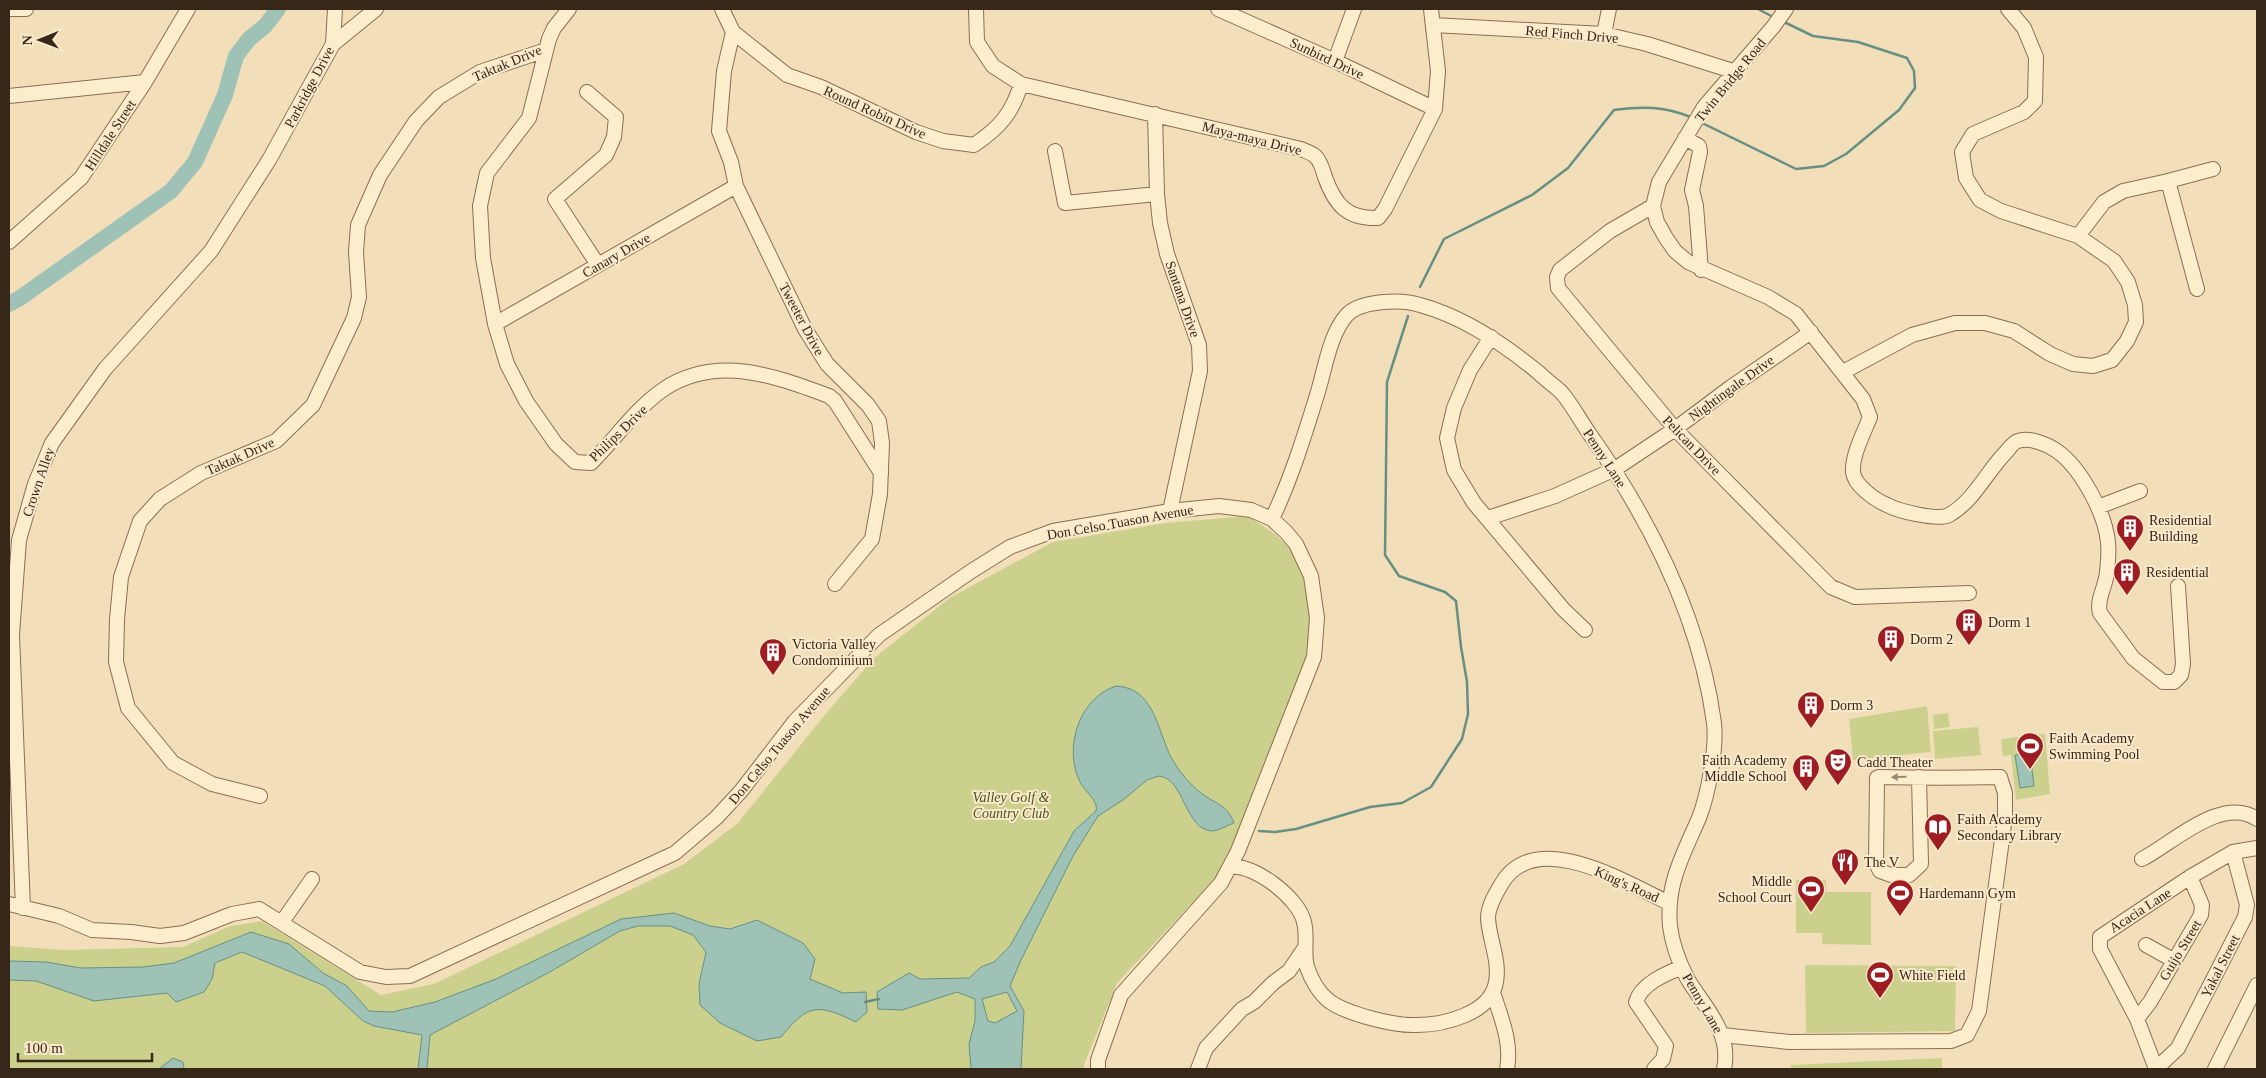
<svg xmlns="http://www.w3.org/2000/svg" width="2266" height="1078" viewBox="0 0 2266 1078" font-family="'Times New Roman',serif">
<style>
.green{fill:#cbd08d}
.water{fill:#9fc2b6;stroke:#669084;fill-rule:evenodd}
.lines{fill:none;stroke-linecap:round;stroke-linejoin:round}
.stream{stroke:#669084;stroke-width:2.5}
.river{stroke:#9fc2b6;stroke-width:16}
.minor-casing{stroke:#8a6e53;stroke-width:16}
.minor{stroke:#fcedcd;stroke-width:14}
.oneway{fill:#9a8a73}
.labels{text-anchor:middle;stroke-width:4;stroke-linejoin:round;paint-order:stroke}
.street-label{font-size:14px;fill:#372719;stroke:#f9e9ca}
.poi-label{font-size:14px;fill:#372719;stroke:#f9e9ca;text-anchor:start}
.park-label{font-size:14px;font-style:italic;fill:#4a561e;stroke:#f9e9ca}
</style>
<rect width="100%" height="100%" fill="#f2dfba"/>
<path class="green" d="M1248 516 1275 534 1293 552 1313 597 1309 654 1234 844 1214 880 1117 983 1084 1065V1069H9V946L63 950 183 947 230 926 262 921 381 995 434 984 684 864 738 823 823 717 874 658 951 597 1053 542 1165 523Z
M1927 706 1931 752 1853 760 1849 719Z
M1948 713 1950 727 1934 729 1933 715Z
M1978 727 1981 755 1935 759 1933 731Z
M2045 734 2050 794 2016 800 2011 755 2003 756 2001 739Z
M1796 880H1826V892H1871V945L1822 944V933H1796Z
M1805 965 1956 966 1955 1031 1806 1033Z
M1942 1058V1069H1791V1065Z"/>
<path class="water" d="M1116 686C1158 688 1157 737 1175 764 1182 775 1191 785 1201 793 1215 804 1227 804 1234 823 1228 825 1218 831 1212 831 1185 830 1184 778 1159 776L1147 780 1123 800 1098 816 1073 856 1021 960 1010 986 1024 1011 1021 1069H971L969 1044 975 1021V999L957 992 902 1010 878 1009 877 992 909 973 920 979 969 978 981 967 994 962 1010 946 1074 831 1096 811C1099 801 1085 792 1080 782 1063 748 1079 698 1116 686ZM1007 992 1017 1011 995 1023 988 1021 982 999Z
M2030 753 2034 786 2020 788 2015 755Z
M674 913 710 926 730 929 757 920 803 943 815 959 810 979 843 993 866 992 867 1012 856 1022C817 1003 808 1004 781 1037L757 1041 720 1023 700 1005 699 984 706 952 693 935 670 926H638L620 931 548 973 430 1035 427 1069H418L422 1035 374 1026 363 1021 325 986 242 952 215 963 212 979 204 992 176 1002 167 993 94 1001 36 981 9 980V961L46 962 81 968 143 967 174 963 251 932 289 944 323 973 347 986 369 1011 392 1012 435 1002 496 979 621 919Z
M173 1058 183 1062 184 1067 182 1069H159Z"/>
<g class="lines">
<path class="stream" d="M1758 9 1775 18
M1700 122 1796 169 1824 166 1846 154 1899 110 1915 88 1914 71 1907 58 1858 42 1813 36 1782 21
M1420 287 1444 239 1532 195 1568 168 1614 110C1643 106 1665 106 1693 118
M1259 831 1275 832 1296 829 1370 807 1402 803 1431 787 1462 739 1468 714 1467 682 1461 647 1456 601 1445 592 1399 576 1385 555 1387 382 1408 316
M865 1002 879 999"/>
<path class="river" d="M9 304 20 298 171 191 195 162 225 95 236 56 249 39 265 26 278 9"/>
<g class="minor-casing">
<path id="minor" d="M9 9H26
M569 9 554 28 549 39 529 118 487 173 480 206 483 258 495 324 507 364 526 401 556 444 575 462 591 463C615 439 636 408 664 389 717 354 775 376 829 396L835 401 881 473
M722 9 733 32 787 75 821 87 916 132 943 141 974 145C999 128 1012 114 1021 84
M976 9 977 42 993 66 1021 84 1301 149C1305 151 1312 153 1315 156 1320 160 1323 170 1325 177 1335 205 1347 219 1378 218L1385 209 1435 109 1438 71 1431 9
M1218 9 1335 61 1435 109
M1786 9 1773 27 1704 107 1659 182 1653 206 1657 222 1666 238 1675 251 1688 262 1768 297 1796 314 1863 399 1870 417C1864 433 1852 454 1853 472 1854 485 1875 500 1887 505 1898 511 1938 521 1949 515 1974 501 1987 471 2007 451 2010 447 2014 442 2018 441 2029 437 2047 444 2057 451 2081 468 2105 513 2108 542 2109 552 2108 563 2107 572 2106 586 2096 600 2100 613L2133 658 2163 682H2174L2181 675 2183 664 2178 586
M1433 25 1604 34 1647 44 1736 72
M733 32 724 71 719 131 731 162 736 186 805 329 827 364 868 405 879 421 882 443 880 494 872 539 835 584
M1604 34 1609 9
M333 44 376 9
M1335 61 1354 9
M587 92 616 117 614 137 606 155 555 199 598 265
M9 96 145 82
M1155 114 1157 194 1160 223 1167 254 1199 345 1200 371 1170 511
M1685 138 1699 146 1700 152 1692 190 1696 206 1701 270
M1055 151 1065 203 1157 194
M2168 181 2197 289
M1653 206 1610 231 1560 270 1557 277 1558 288 1675 429 1831 587 1855 597 1969 593
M2078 236 2104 202 2123 191 2168 181 2213 169
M9 242 81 178 145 82 188 9
M495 324 736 186
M1491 337 1470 370 1454 408 1447 438 1454 470 1474 503 1563 609 1585 630
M1843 372 1912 335 1955 323H1985L2014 331 2050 354 2073 364 2093 366 2112 360 2127 341 2136 322 2135 305 2128 282 2114 261 2078 236 2001 211 1980 200 1966 178 1962 152 1973 134 2024 112 2035 101 2036 57 2024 28 2008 9
M2098 507 2140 491
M1488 518 1555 496 1615 469 1675 429 1731 387 1811 332
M1272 519C1291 479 1304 437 1317 395 1325 370 1329 336 1346 316 1359 300 1402 299 1420 305 1464 317 1504 344 1539 373 1546 380 1555 386 1562 393 1572 405 1580 420 1589 433 1649 518 1700 618 1714 723 1717 748 1708 795 1699 818 1683 855 1666 884 1670 926 1672 944 1679 962 1687 978 1704 1007 1732 1032 1724 1069
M260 796 212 784 173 763 128 708 116 662 117 619 121 577 140 521 160 499 201 473 276 441 313 405 354 318 359 297 356 252 358 225 380 175 416 121 439 97 480 72 546 50
M2233 852 2247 905 2245 917 2178 1048 2156 1069 2137 1019 2100 949V937L2190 877 2233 852 2257 848
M2142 859C2173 843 2222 795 2257 819
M1230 867C1253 863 1299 898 1304 922 1308 937 1303 951 1307 967 1311 979 1319 993 1329 1001 1347 1014 1394 1026 1416 1025 1443 1025 1491 1014 1496 982 1500 960 1489 939 1488 918 1488 906 1496 893 1502 883 1536 827 1627 883 1669 903
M9 904 59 916 92 930 131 932 160 936 184 933 232 914 259 909 360 972 386 977 410 976 675 853 716 818 741 791 795 721 879 635 970 572 1010 547 1053 531 1170 511 1219 506 1251 510 1272 519 1286 532 1296 544 1311 576 1317 618 1314 657 1238 851 1221 883 1121 995 1098 1060V1069
M23 908 12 635 19 540 35 484 52 443 105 369 211 251 269 160 333 44 335 9
M282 922 312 879
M2146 945 2173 960
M1493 992C1501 1018 1512 1042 1507 1069
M2137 1019 2150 1002 2201 915 2202 905 2190 877
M1722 1035 1789 1042 1951 1041 1967 1035 1979 1011 2005 817V793L2000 777C1960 778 1919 778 1879 777L1877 778 1876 863 1880 871 1891 875H1909L1921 864 1919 777
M1198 1069 1206 1048 1242 1009 1254 1002 1273 983 1289 971 1304 949
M1654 1069 1663 1059 1666 1046 1636 1002C1641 984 1665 974 1682 967
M2215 1069 2257 985"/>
</g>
<use href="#minor" class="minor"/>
</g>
<defs><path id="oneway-solid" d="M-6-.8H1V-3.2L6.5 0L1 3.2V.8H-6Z" transform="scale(1.25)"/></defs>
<use class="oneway" href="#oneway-solid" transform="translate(1899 777) rotate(179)"/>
<defs>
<g id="building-pin" transform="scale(1.4375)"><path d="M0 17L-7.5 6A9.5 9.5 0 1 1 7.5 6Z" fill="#9e1d23" stroke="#f9e9ca"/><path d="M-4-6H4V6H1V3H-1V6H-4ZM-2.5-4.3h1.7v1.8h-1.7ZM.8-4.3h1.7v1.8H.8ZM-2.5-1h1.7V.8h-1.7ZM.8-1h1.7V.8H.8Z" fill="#fff"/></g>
<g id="stadium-pin" transform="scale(1.4375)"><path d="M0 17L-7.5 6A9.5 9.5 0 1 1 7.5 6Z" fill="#9e1d23" stroke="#f9e9ca"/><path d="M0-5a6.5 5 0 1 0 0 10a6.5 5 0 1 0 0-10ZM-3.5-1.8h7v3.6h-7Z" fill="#fff"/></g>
<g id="theatre-pin" transform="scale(1.4375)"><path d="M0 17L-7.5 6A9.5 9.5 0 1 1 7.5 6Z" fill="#9e1d23" stroke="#f9e9ca"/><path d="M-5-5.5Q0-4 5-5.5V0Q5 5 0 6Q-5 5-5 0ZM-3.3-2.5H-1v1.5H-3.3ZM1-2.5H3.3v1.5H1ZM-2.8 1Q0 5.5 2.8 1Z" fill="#fff"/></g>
<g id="library-pin" transform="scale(1.4375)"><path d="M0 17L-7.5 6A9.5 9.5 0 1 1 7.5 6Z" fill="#9e1d23" stroke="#f9e9ca"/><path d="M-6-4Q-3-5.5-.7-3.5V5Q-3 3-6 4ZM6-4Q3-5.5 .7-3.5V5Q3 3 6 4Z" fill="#fff"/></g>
<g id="restaurant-pin" transform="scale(1.4375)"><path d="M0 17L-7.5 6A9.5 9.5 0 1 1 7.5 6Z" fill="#9e1d23" stroke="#f9e9ca"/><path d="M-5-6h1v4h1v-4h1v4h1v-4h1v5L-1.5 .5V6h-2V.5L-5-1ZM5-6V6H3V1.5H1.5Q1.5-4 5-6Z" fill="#fff"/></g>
</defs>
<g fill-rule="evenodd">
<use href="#building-pin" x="2130" y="528"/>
<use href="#building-pin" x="2127" y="572"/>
<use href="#building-pin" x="1969" y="622"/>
<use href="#building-pin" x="1891" y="639"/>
<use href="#building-pin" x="773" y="652"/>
<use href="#building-pin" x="1811" y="705"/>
<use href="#stadium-pin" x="2030" y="746"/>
<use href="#theatre-pin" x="1838" y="762"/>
<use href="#building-pin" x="1806" y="768"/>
<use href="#library-pin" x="1938" y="827"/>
<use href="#restaurant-pin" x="1845" y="862"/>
<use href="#stadium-pin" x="1811" y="889"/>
<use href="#stadium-pin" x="1900" y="893"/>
<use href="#stadium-pin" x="1880" y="975"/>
</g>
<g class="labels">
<g class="street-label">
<text transform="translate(1572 34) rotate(5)" y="5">Red Finch Drive</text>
<text transform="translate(1327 58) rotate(25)" y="5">Sunbird Drive</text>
<text transform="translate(507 63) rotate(-23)" y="5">Taktak Drive</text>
<text transform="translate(1730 80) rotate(-51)" y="5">Twin Bridge Road</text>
<text transform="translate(309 87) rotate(-62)" y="5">Parkridge Drive</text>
<text transform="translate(875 112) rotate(24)" y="5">Round Robin Drive</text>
<text transform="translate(110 135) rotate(-57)" y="5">Hilldale Street</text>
<text transform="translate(1252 138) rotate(14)" y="5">Maya-maya Drive</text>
<text transform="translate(616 255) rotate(-30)" y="5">Canary Drive</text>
<text transform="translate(1183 299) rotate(71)" y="5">Santana Drive</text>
<text transform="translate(802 319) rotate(62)" y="5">Tweeter Drive</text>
<text transform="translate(1731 388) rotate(-36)" y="5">Nightingale Drive</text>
<text transform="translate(618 433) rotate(-44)" y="5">Philips Drive</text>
<text transform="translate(1692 445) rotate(46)" y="5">Pelican Drive</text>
<text transform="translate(240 456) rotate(-24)" y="5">Taktak Drive</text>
<text transform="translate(1605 458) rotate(57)" y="5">Penny Lane</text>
<text transform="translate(38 482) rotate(-71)" y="5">Crown Alley</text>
<text transform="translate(1120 522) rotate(-10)" y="5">Don Celso Tuason Avenue</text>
<text transform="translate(779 745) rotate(-50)" y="5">Don Celso Tuason Avenue</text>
<text transform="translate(1627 884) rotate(24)" y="5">King's Road</text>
<text transform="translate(2140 910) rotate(-33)" y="5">Acacia Lane</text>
<text transform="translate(2180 950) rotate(-59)" y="5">Guijo Street</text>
<text transform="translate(2220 966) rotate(-63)" y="5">Yakal Street</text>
<text transform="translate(1703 1003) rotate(60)" y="5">Penny Lane</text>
</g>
<g class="poi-label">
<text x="2149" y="525">Residential<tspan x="2149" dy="16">Building</tspan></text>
<text x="2146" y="577">Residential</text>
<text x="1988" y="627">Dorm 1</text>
<text x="1910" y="644">Dorm 2</text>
<text x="792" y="649">Victoria Valley<tspan x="792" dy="16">Condominium</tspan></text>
<text x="1830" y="710">Dorm 3</text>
<text x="2049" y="743">Faith Academy<tspan x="2049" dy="16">Swimming Pool</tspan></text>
<text x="1787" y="765" text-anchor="end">Faith Academy<tspan x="1787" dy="16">Middle School</tspan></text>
<text x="1857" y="767">Cadd Theater</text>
<text x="1957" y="824">Faith Academy<tspan x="1957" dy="16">Secondary Library</tspan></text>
<text x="1864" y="867">The V</text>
<text x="1792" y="886" text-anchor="end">Middle<tspan x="1792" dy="16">School Court</tspan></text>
<text x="1919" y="898">Hardemann Gym</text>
<text x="1899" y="980">White Field</text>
</g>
<g class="park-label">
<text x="1011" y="802">Valley Golf &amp;<tspan x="1011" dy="16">Country Club</tspan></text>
</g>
</g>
<rect width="2266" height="1078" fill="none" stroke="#372719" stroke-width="20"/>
<g transform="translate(40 40) rotate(269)" stroke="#f9e9ca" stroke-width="4" paint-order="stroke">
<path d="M0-4L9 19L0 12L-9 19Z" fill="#372719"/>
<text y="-8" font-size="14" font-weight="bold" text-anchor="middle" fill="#372719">N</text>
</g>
<path d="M18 1053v8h134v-8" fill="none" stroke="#372719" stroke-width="2.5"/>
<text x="25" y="1053" font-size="15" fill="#372719" stroke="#f9e9ca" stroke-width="4" paint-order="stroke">100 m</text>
</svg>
